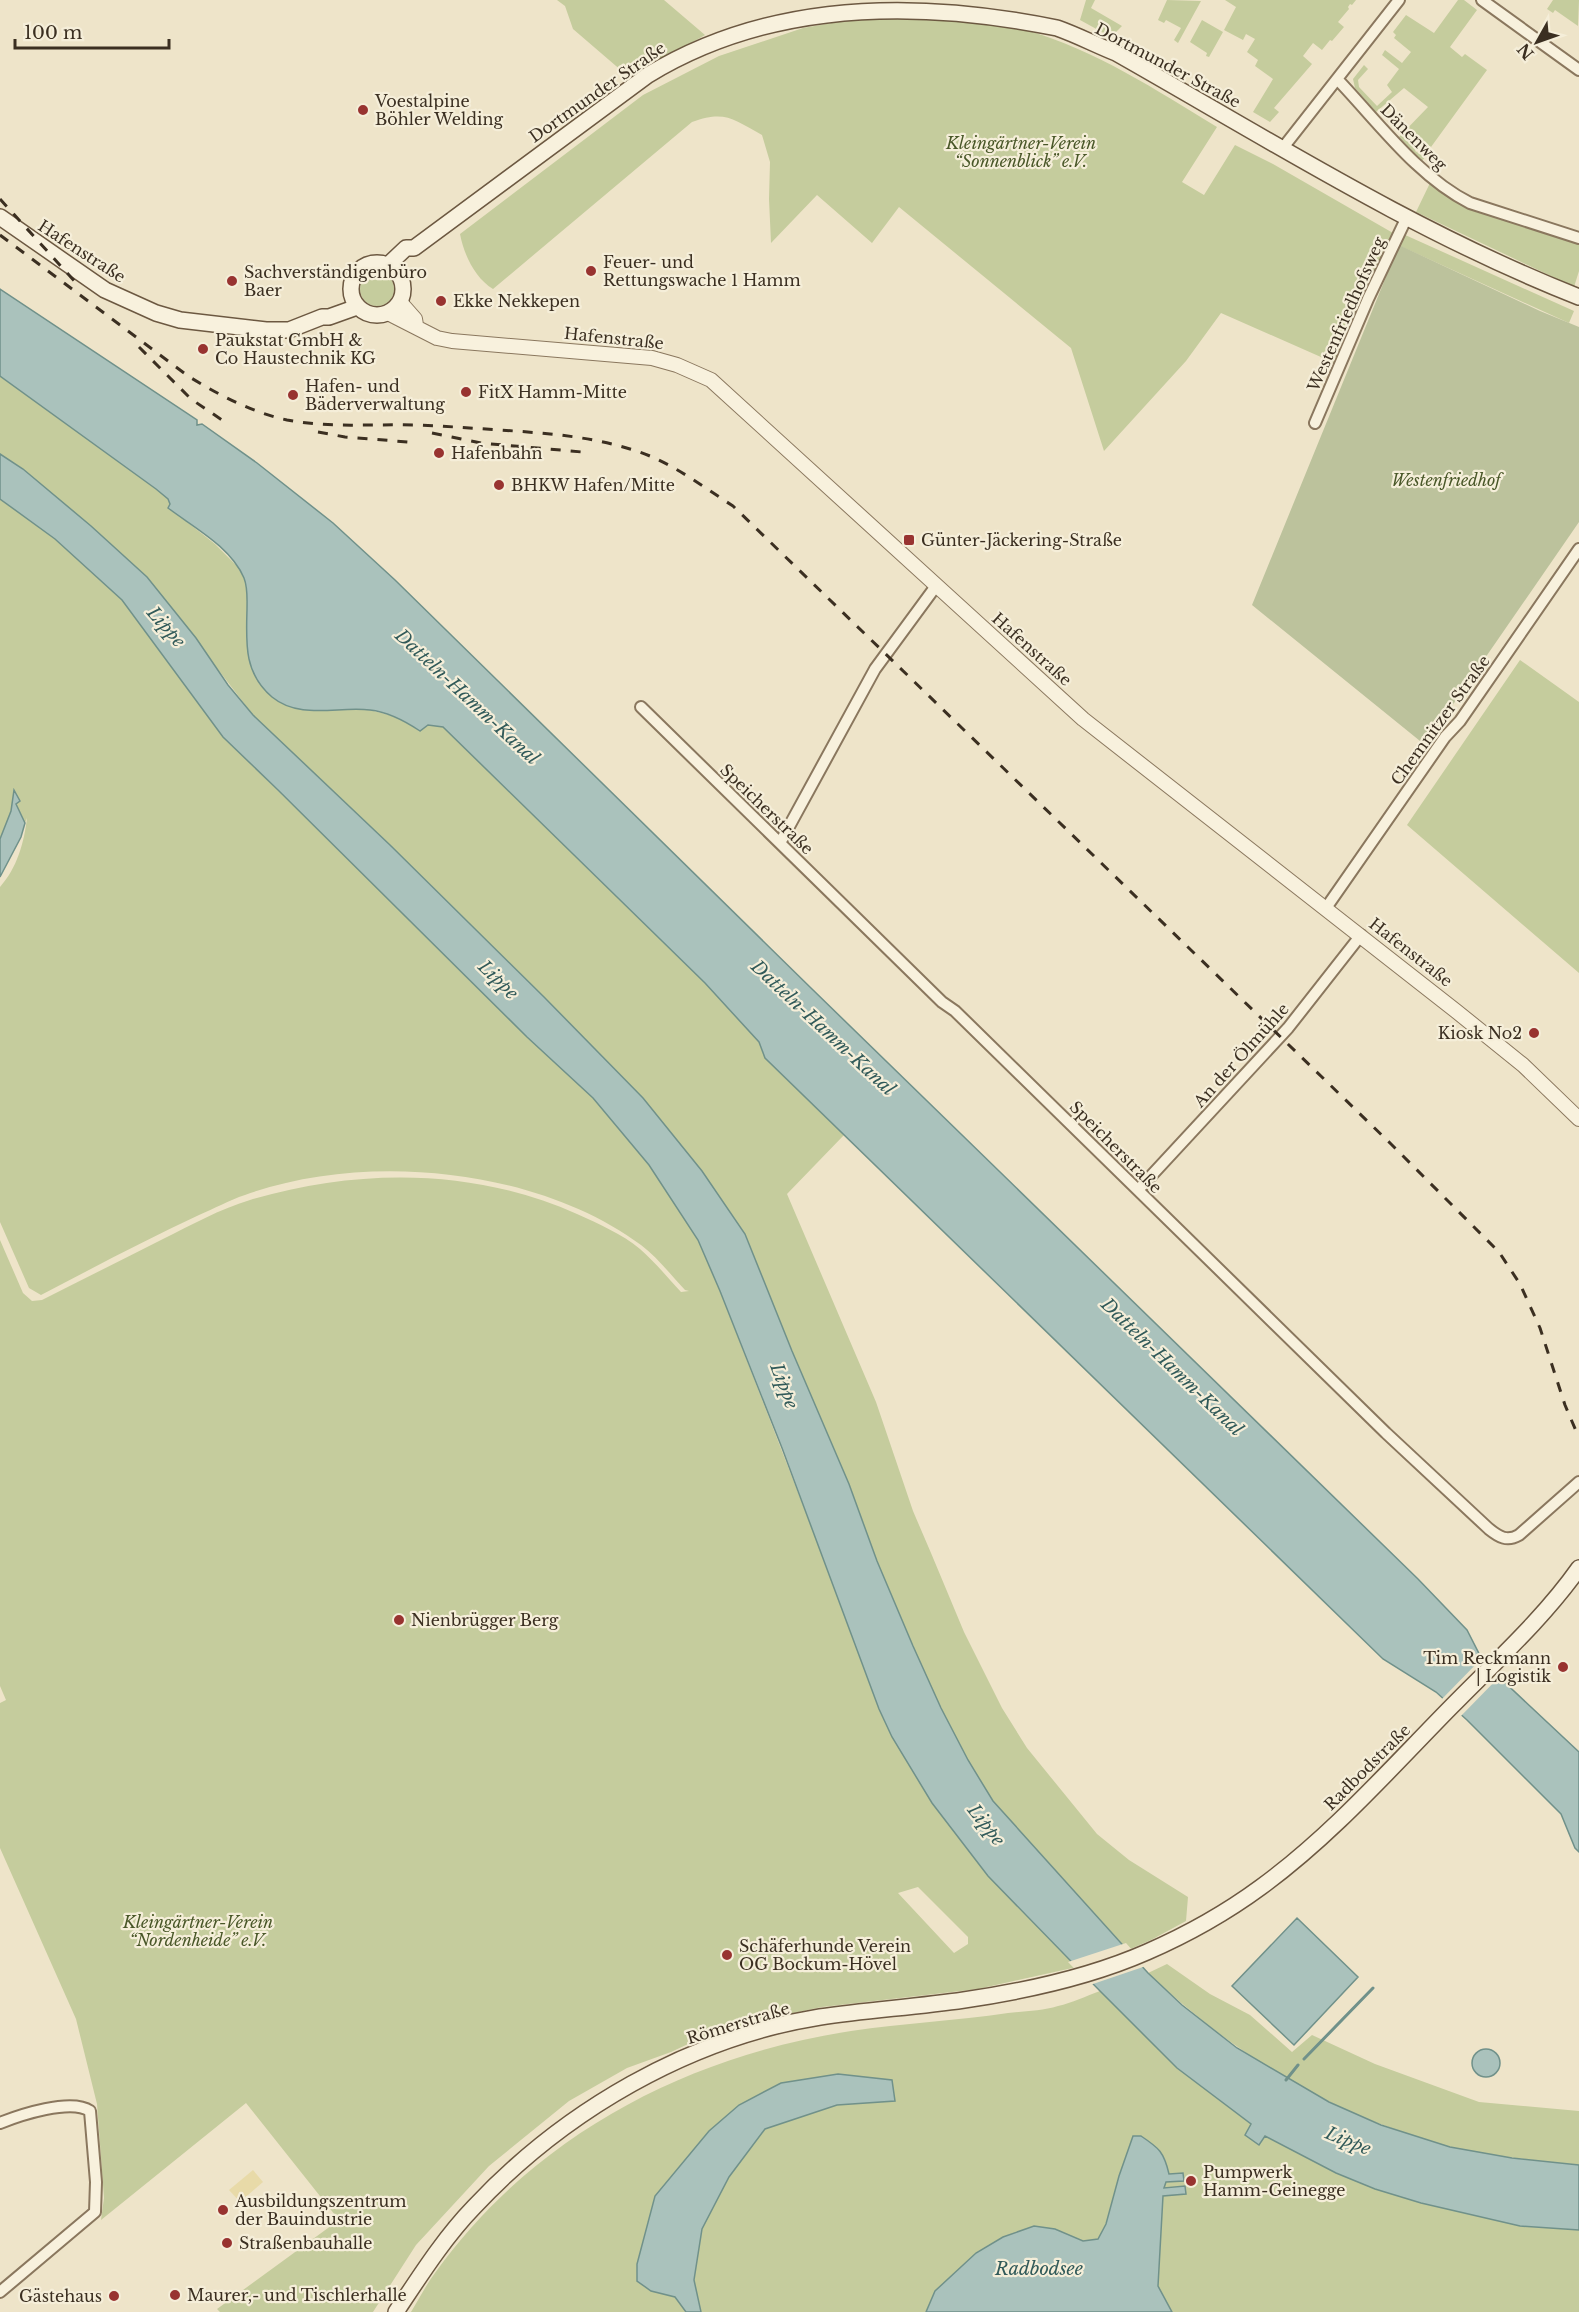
<svg xmlns="http://www.w3.org/2000/svg" width="1579" height="2312" viewBox="0 0 1579 2312" font-family="'Libre Baskerville',serif">
<style>
.green{fill:#c5cc9d;fill-rule:evenodd}
.sand{fill:#e8daa8}
.cemetery{fill:#bcc29c}
.water{fill:#aac2bc;stroke:#70918a;stroke-width:1.5}
.pier{fill:#eee4c9}
.lines{fill:none;stroke-linecap:round;stroke-linejoin:round}
.stream{stroke:#70918a;stroke-width:3}
.minor-casing{stroke:#8a775e;stroke-width:14}
.tertiary-casing{stroke:#8a775e;stroke-width:16}
.secondary-casing{stroke:#6c5841;stroke-width:18}
.minor{stroke:#f8f1dd;stroke-width:10}
.tertiary{stroke:#f8f1dd;stroke-width:14}
.secondary{stroke:#f8f1dd;stroke-width:15}
.rail{stroke:#3b2f21;stroke-width:3;stroke-dasharray:10 10;stroke-linecap:butt}
.poi-dot{fill:#983330;stroke:#f5eed9;stroke-width:2}
.labels{text-anchor:middle;stroke-width:4.5;stroke-linejoin:round;paint-order:stroke}
.street-label{font-size:16px;fill:#3b2f21;stroke:#f5eed9}
.poi-label{font-size:16px;fill:#3b2f21;stroke:#f5eed9;text-anchor:start}
.park-label{font-size:16px;font-style:italic;fill:#495728;stroke:#f5eed9}
.water-label{font-size:18px;font-style:italic;fill:#315a59;stroke:#f5eed9}
</style>
<rect width="100%" height="100%" fill="#eee4c9"/>
<path class="green" d="M557 0H664L705 35 630 78 573 29 565 6Z
M1086 0H1095L1091 8 1122 26 1111 37 1080 20Z
M1167 0 1201 1 1178 43 1174 40 1181 28 1166 20 1164 23 1158 20Z
M1225 0H1356L1352 5 1350 4 1348 7 1349 9 1338 22 1344 27 1332 41 1330 40 1322 50 1313 43 1303 56 1312 64 1274 108 1279 112 1270 122 1253 112 1273 79 1255 66 1258 60 1247 52 1255 39 1246 34 1243 40 1224 30 1236 7Z
M1458 0H1464L1477 10 1450 47 1462 57 1465 54 1487 70 1431 147 1422 141 1415 151 1425 157 1422 161 1399 137 1428 107 1404 88 1376 112 1355 88 1353 79 1364 65 1368 69 1358 80 1359 87 1377 106 1392 92 1387 85 1399 69 1382 55 1385 50 1402 63 1411 52 1394 38 1396 35 1393 32 1406 15 1434 33Z
M1553 0H1579L1578 26 1555 10 1553 13 1547 9Z
M931 15C962 20 996 21 1026 30 1096 50 1156 90 1217 127L1182 182 1204 195 1235 145 1273 164 1393 233 1339 365 1221 313 1186 361 1104 451 1071 348 899 207 872 243 817 195 771 243 769 199 770 162 762 135C733 119 725 110 692 122L493 289C475 278 464 255 460 234L643 95 719 56 803 28 861 18Z
M1202 20 1223 32 1209 57 1206 56 1207 53 1190 42Z
M1430 183 1579 242V271L1574 287 1416 212Z
M1403 234 1574 311 1569 323 1398 245Z
M360 289a17 17 0 1 1 34 0a17 17 0 1 1-34 0Z
M0 376 156 489 168 499 170 504 168 507 215 544 239 568 245 580 248 596 247 615 302 710H370L400 718 420 731 428 724 443 727 705 983 759 1042 765 1058 844 1135 787 1194 876 1402 913 1511 931 1553 964 1632 1002 1708 1027 1748 1097 1834 1129 1860 1188 1897 1186 1921 1151 1940 1128 1950 993 1801 968 1760 941 1708 913 1646 877 1561 849 1484 792 1351 745 1234 702 1171 643 1098 544 997 390 845 253 715 147 577 91 526 23 469 0 454Z
M0 499 55 539 122 600 223 737 593 1098 649 1165 698 1240 720 1291 823 1557 879 1709 892 1737 932 1803 988 1876 1077 1967 978 1989 822 2007 779 2016 699 2039 671 2052 627 2068 569 2101 489 2166 416 2245 373 2312H220L217 2309 339 2220 246 2103 101 2220 104 2198 97 2104 76 2019 0 1848V1703L6 1700 0 1686V1240L23 1293 32 1301 42 1300C82 1280 123 1259 163 1239 191 1225 220 1209 250 1200 358 1168 474 1168 577 1214 599 1224 622 1234 640 1249 655 1262 668 1278 681 1292L689 1291 685 1290C671 1275 657 1257 641 1245 537 1168 365 1151 245 1195 229 1200 214 1209 199 1215 145 1240 93 1268 41 1295L29 1288 0 1222V887C17 868 24 843 27 818L25 823 16 804 15 791 11 811 0 839ZM918 1887 968 1937V1944L954 1953 898 1893Z
M1520 660 1579 702V973L1407 825Z
M1167 1964 1210 1994 1250 2015 1292 2052 1312 2035 1375 2064 1479 2102 1579 2111V2165C1537 2161 1495 2156 1453 2148 1438 2144 1424 2139 1409 2134 1310 2102 1223 2044 1148 1973Z
M1100 1991 1177 2068 1251 2124 1259 2144 1265 2135 1336 2173 1520 2226 1579 2230V2312H1172L1158 2286 1163 2196 1186 2194 1164 2188 1165 2182 1184 2174H1168L1165 2159 1141 2136H1133L1119 2176 1106 2224 1098 2239 1083 2241 1055 2229 976 2253 935 2291 926 2312H701L694 2280 702 2229 729 2177 765 2129 837 2105 895 2100 739 2105 709 2132 655 2196 637 2264 651 2291 675 2297 686 2312H411C419 2299 426 2285 435 2273 533 2136 686 2056 851 2031 903 2023 956 2021 1008 2013 1024 2011 1042 2011 1058 2006 1072 2003 1086 1996 1100 1991Z"/>
<path class="sand" d="M253 2170 263 2182 240 2202 229 2190Z"/>
<path class="cemetery" d="M1399 245 1540 311 1579 327V522L1425 745 1252 605Z"/>
<path class="water" d="M0 289 197 420V425L202 424 257 463 333 523 395 580 812 989 1418 1579 1467 1630 1490 1675 1500 1678 1579 1752V1852L1575 1848 1561 1814 1467 1720 1436 1692 1383 1659 765 1058 759 1042 705 983 443 727 428 725 420 731C405 721 389 712 370 710 338 706 300 720 272 697 244 673 246 644 247 610 247 599 248 588 244 578 231 547 193 527 168 508L170 504 168 499 156 489 0 376Z
M0 454 23 469 91 526 147 577 196 638 228 685 253 715 390 845 544 997 643 1098 702 1171 745 1234 792 1351 849 1484 877 1561 913 1646 941 1708 968 1760 993 1801 1148 1973 1182 2005 1237 2048 1329 2102 1381 2125 1450 2147 1512 2158 1579 2165V2230L1520 2226 1421 2203 1375 2189 1336 2173 1265 2136 1259 2145 1245 2135 1251 2124 1177 2068 1100 1991 988 1876 932 1803 892 1737 879 1709 782 1448 720 1291 698 1240 649 1165 593 1098 527 1037 278 790 223 737 122 600 55 539 0 499Z
M14 790 20 801 16 804 25 823 21 837 0 877V839L11 811Z
M1297 1918 1358 1977 1294 2045 1232 1986Z
M1472 2063a14 14 0 1 1 28 0a14 14 0 1 1-28 0Z
M838 2074 892 2080 895 2101 837 2105 765 2129 729 2177 702 2229 694 2280 701 2312H686L675 2297 651 2291 637 2281V2264L655 2196 709 2131 739 2105 781 2083Z
M1133 2136H1141C1159 2148 1164 2152 1169 2174L1183 2173 1184 2181 1166 2182 1164 2188 1185 2186 1186 2194 1163 2196 1158 2286 1172 2312H926L935 2291 976 2253 1003 2237 1034 2226 1055 2229 1083 2241 1098 2239 1106 2224 1119 2176Z"/>
<path class="pier" d="M1484 1656 1492 1672 1501 1675 1460 1717 1441 1700Z
M1126 1943 1146 1966 1090 1985 1068 1962Z"/>
<g class="lines">
<path class="stream" d="M1304 2059 1373 1988
M1286 2080 1298 2065"/>
<g class="minor-casing">
<path id="minor" d="M1482 0 1579 70
M1338 80C1378 122 1418 177 1470 203L1579 238
M1282 149 1399 0
M1315 423 1368 299 1406 219
M641 707 942 1002 955 1011 1386 1433 1489 1529C1499 1537 1507 1542 1519 1535L1579 1482
M780 843 875 669 936 586
M1326 908 1445 737 1460 721 1579 549
M1138 1190 1288 1028 1361 935
M0 2123C20 2115 71 2098 90 2111L96 2182 95 2212 0 2292"/>
</g>
<g class="tertiary-casing">
<path id="tertiary" d="M400 302 415 319 416 325
M388 313 437 338 452 341 652 358 677 365 711 380 1083 719 1456 1011 1523 1065 1579 1119"/>
</g>
<g class="secondary-casing">
<path id="secondary" d="M0 217 105 290 156 313 180 320 266 330H289L322 317H329L357 307
M351 289a26 26 0 1 1 52 0a26 26 0 1 1-52 0Z
M388 265 406 248H414L648 75C771 0 920 0 1057 28 1077 35 1096 45 1116 53 1268 139 1416 233 1579 297
M396 2312C420 2276 444 2238 474 2207 564 2111 689 2038 820 2017 867 2010 916 2007 964 2000 1026 1991 1090 1977 1147 1952 1186 1935 1227 1912 1261 1887 1331 1836 1390 1769 1451 1707 1495 1662 1543 1619 1579 1568"/>
</g>
<use href="#minor" class="minor"/>
<use href="#tertiary" class="tertiary"/>
<use href="#secondary" class="secondary"/>
<path class="rail" d="M0 199 78 285
M0 235 188 376C219 395 251 412 287 420 330 428 371 424 414 425 443 426 471 428 500 430 544 433 588 436 630 449 669 460 700 485 733 506L1391 1144 1499 1252 1520 1284 1540 1328 1565 1405 1579 1438
M139 347 191 399 222 420
M318 432 345 437 408 442
M432 433 481 443 582 452"/>
</g>
<g class="poi-dot">
<circle cx="363" cy="110" r="6"/>
<circle cx="591" cy="271" r="6"/>
<circle cx="232" cy="281" r="6"/>
<circle cx="441" cy="301" r="6"/>
<circle cx="203" cy="349" r="6"/>
<circle cx="466" cy="392" r="6"/>
<circle cx="293" cy="395" r="6"/>
<circle cx="439" cy="453" r="6"/>
<circle cx="499" cy="485" r="6"/>
<rect x="903" y="534" width="12" height="12" rx="3"/>
<circle cx="1534" cy="1033" r="6"/>
<circle cx="399" cy="1620" r="6"/>
<circle cx="1563" cy="1667" r="6"/>
<circle cx="727" cy="1955" r="6"/>
<circle cx="1191" cy="2181" r="6"/>
<circle cx="223" cy="2210" r="6"/>
<circle cx="227" cy="2243" r="6"/>
<circle cx="175" cy="2295" r="6"/>
<circle cx="114" cy="2296" r="6"/>
</g>
<g class="labels">
<g class="street-label">
<text transform="translate(1168 65) rotate(28)" y="6">Dortmunder Straße</text>
<text transform="translate(597 92) rotate(-35)" y="6">Dortmunder Straße</text>
<text transform="translate(1414 137) rotate(45)" y="6">Dänenweg</text>
<text transform="translate(82 251) rotate(33)" y="6">Hafenstraße</text>
<text transform="translate(1346 314) rotate(-66)" y="6">Westenfriedhofsweg</text>
<text transform="translate(614 338) rotate(6)" y="6">Hafenstraße</text>
<text transform="translate(1032 649) rotate(42)" y="6">Hafenstraße</text>
<text transform="translate(1440 720) rotate(-54)" y="6">Chemnitzer Straße</text>
<text transform="translate(767 809) rotate(44)" y="6">Speicherstraße</text>
<text transform="translate(1411 952) rotate(38)" y="6">Hafenstraße</text>
<text transform="translate(1241 1055) rotate(-48)" y="6">An der Ölmühle</text>
<text transform="translate(1116 1147) rotate(45)" y="6">Speicherstraße</text>
<text transform="translate(1367 1767) rotate(-45)" y="6">Radbodstraße</text>
<text transform="translate(738 2023) rotate(-17)" y="6">Römerstraße</text>
</g>
<g class="poi-label">
<text x="375" y="107">Voestalpine<tspan x="375" dy="18">Böhler Welding</tspan></text>
<text x="603" y="268">Feuer- und<tspan x="603" dy="18">Rettungswache 1 Hamm</tspan></text>
<text x="244" y="278">Sachverständigenbüro<tspan x="244" dy="18">Baer</tspan></text>
<text x="453" y="307">Ekke Nekkepen</text>
<text x="215" y="346">Paukstat GmbH &amp;<tspan x="215" dy="18">Co Haustechnik KG</tspan></text>
<text x="305" y="392">Hafen- und<tspan x="305" dy="18">Bäderverwaltung</tspan></text>
<text x="478" y="398">FitX Hamm-Mitte</text>
<text x="451" y="459">Hafenbahn</text>
<text x="511" y="491">BHKW Hafen/Mitte</text>
<text x="921" y="546">Günter-Jäckering-Straße</text>
<text x="1522" y="1039" text-anchor="end">Kiosk No2</text>
<text x="411" y="1626">Nienbrügger Berg</text>
<text x="1551" y="1664" text-anchor="end">Tim Reckmann<tspan x="1551" dy="18">| Logistik</tspan></text>
<text x="739" y="1952">Schäferhunde Verein<tspan x="739" dy="18">OG Bockum-Hövel</tspan></text>
<text x="1203" y="2178">Pumpwerk<tspan x="1203" dy="18">Hamm-Geinegge</tspan></text>
<text x="235" y="2207">Ausbildungszentrum<tspan x="235" dy="18">der Bauindustrie</tspan></text>
<text x="239" y="2249">Straßenbauhalle</text>
<text x="187" y="2301">Maurer,- und Tischlerhalle</text>
<text x="102" y="2302" text-anchor="end">Gästehaus</text>
</g>
<g class="park-label">
<text x="1021" y="149">Kleingärtner-Verein<tspan x="1021" dy="18">“Sonnenblick” e.V.</tspan></text>
<text x="1446" y="486">Westenfriedhof</text>
<text x="198" y="1928">Kleingärtner-Verein<tspan x="198" dy="18">“Nordenheide” e.V.</tspan></text>
</g>
<g class="water-label">
<text transform="translate(166 627) rotate(49)" y="6">Lippe</text>
<text transform="translate(467 697) rotate(43)" y="6">Datteln-Hamm-Kanal</text>
<text transform="translate(498 980) rotate(44)" y="6">Lippe</text>
<text transform="translate(823 1028) rotate(43)" y="6">Datteln-Hamm-Kanal</text>
<text transform="translate(1172 1367) rotate(44)" y="6">Datteln-Hamm-Kanal</text>
<text transform="translate(784 1386) rotate(69)" y="6">Lippe</text>
<text transform="translate(986 1825) rotate(52)" y="6">Lippe</text>
<text transform="translate(1348 2141) rotate(22)" y="6">Lippe</text>
<text x="1039" y="2275">Radbodsee</text>
</g>
</g>
<g transform="translate(1537 42) rotate(230)" stroke="#f5eed9" stroke-width="4.5" paint-order="stroke">
<path d="M0-4.5L10 22L0 15L-10 22Z" fill="#3b2f21"/>
<text y="-9" font-size="16" font-weight="bold" text-anchor="middle" fill="#3b2f21">N</text>
</g>
<path d="M15 39v9h154v-9" fill="none" stroke="#3b2f21" stroke-width="3"/>
<text x="24" y="39" font-size="18" fill="#3b2f21" stroke="#f5eed9" stroke-width="4.5" paint-order="stroke">100 m</text>
</svg>
